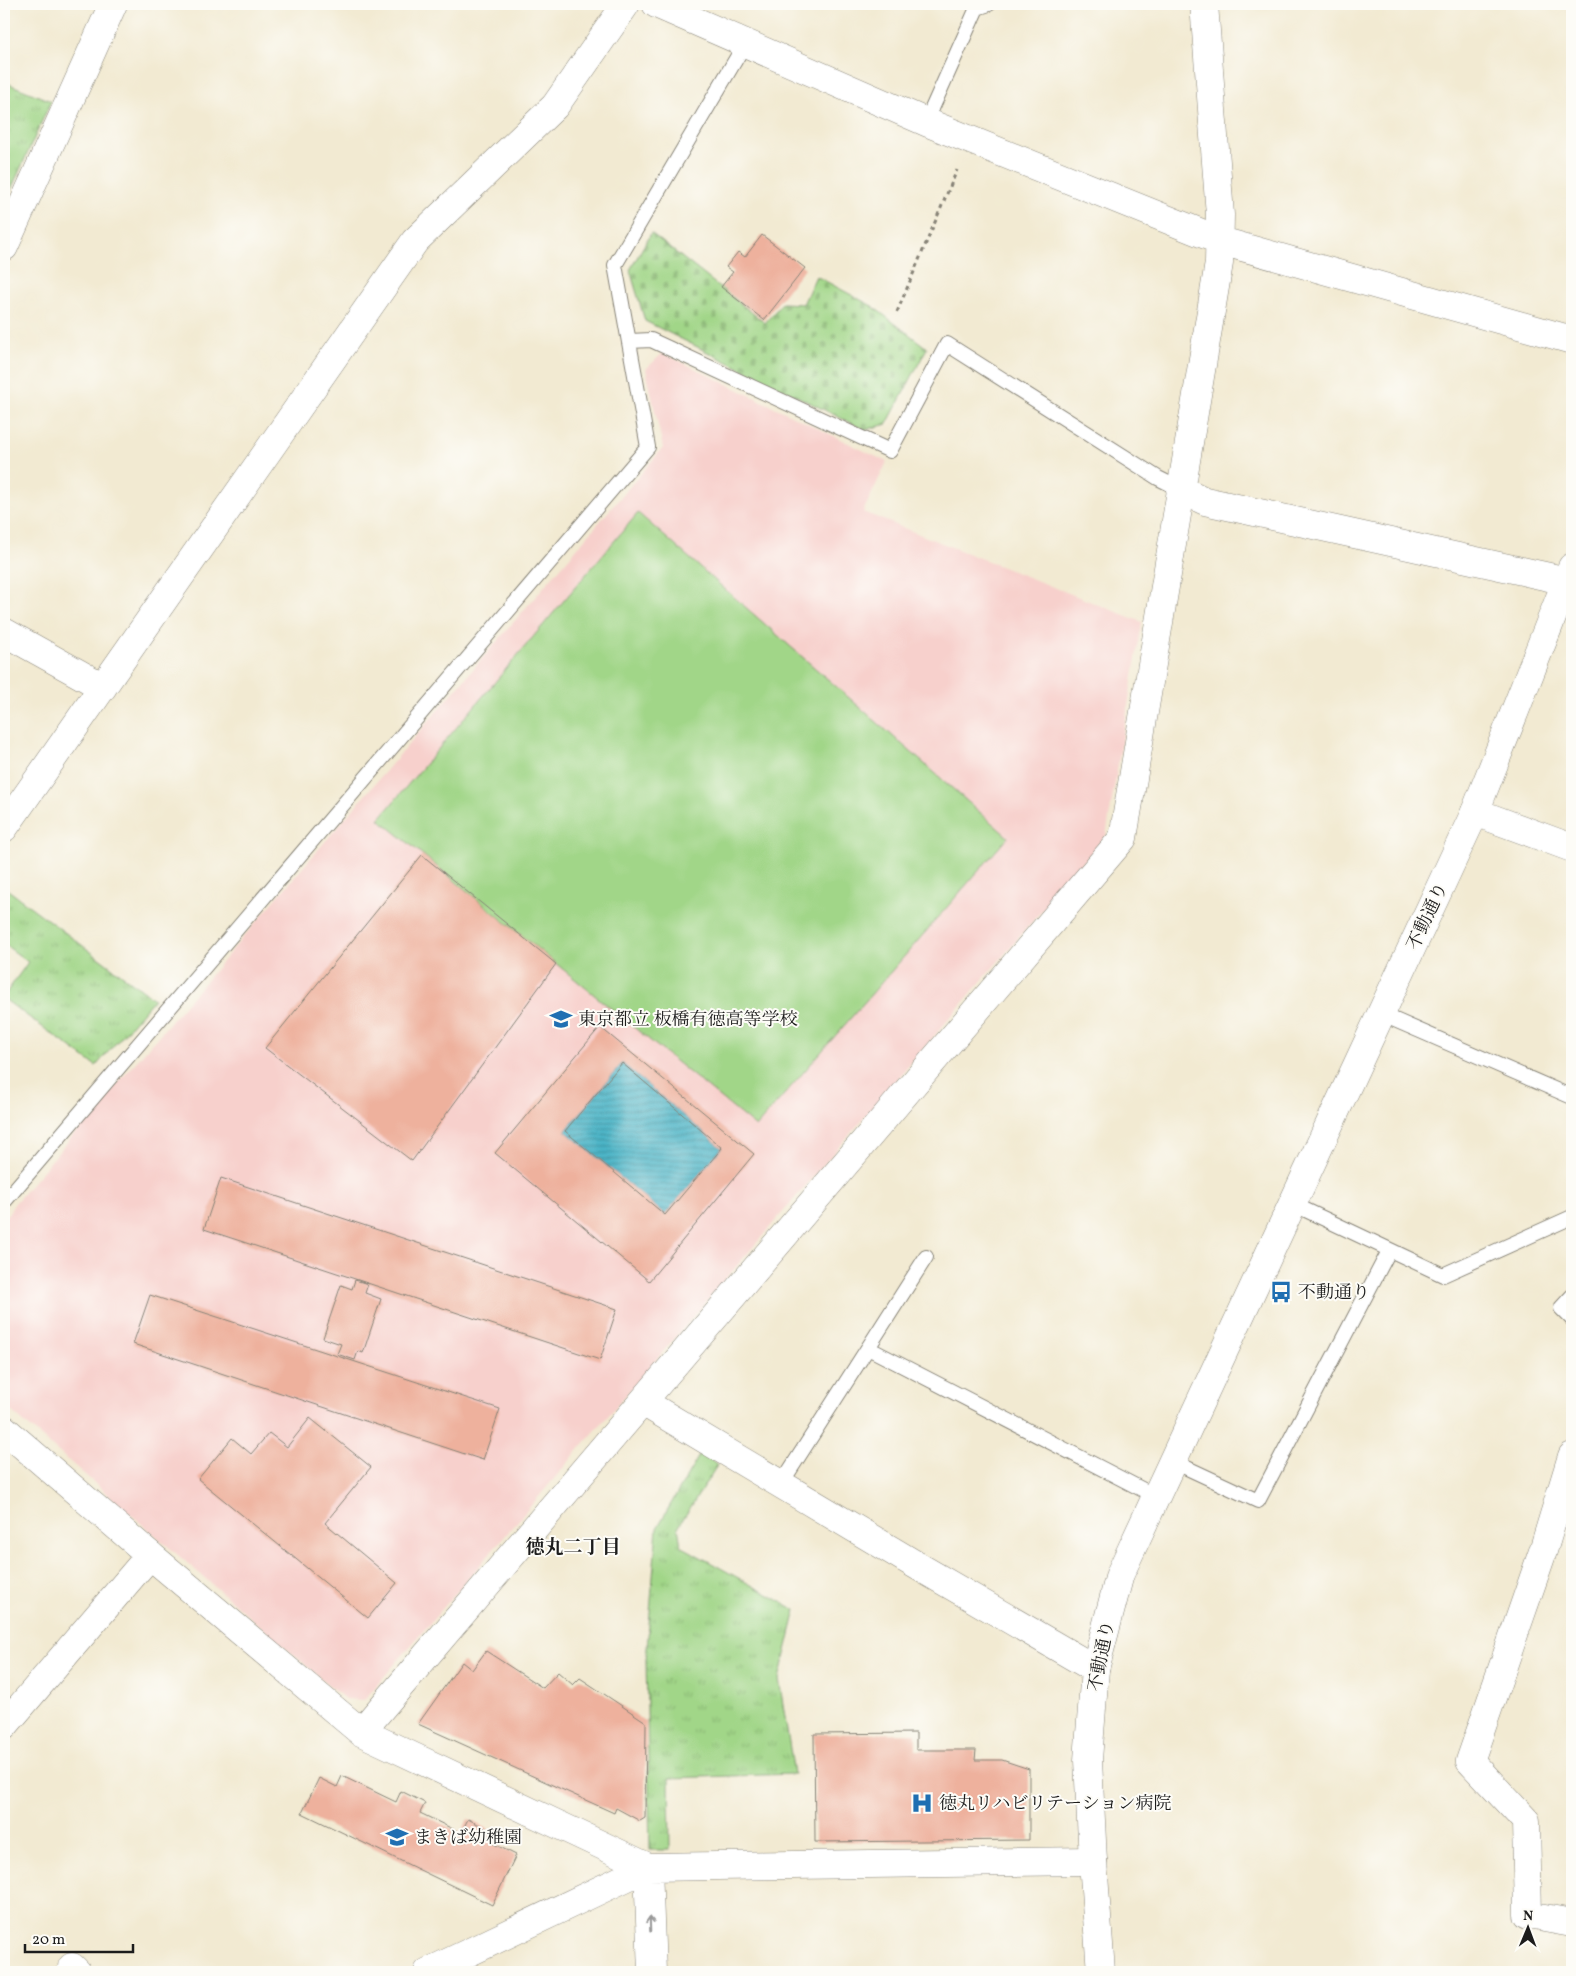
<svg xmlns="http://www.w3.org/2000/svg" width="1576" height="1976" viewBox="0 0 1576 1976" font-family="Vollkorn,'Noto Serif JP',serif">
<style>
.built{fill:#f7d0cc}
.green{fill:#a1d688;stroke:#5e7952}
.cemetery{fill:url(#cemetery-stones);stroke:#5e7952}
.park{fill:url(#park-tufts);stroke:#5e7952}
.water{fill:url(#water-rules);stroke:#326871}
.building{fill:#eeb19d;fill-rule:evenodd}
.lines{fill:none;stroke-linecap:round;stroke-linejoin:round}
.lane-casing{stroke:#878377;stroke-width:16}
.street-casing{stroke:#878377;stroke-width:29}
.secondary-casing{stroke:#878377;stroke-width:29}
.path{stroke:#878377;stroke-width:3;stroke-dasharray:4 4;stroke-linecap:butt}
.lane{stroke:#fff;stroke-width:14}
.street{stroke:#fff;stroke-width:28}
.secondary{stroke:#fff;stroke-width:28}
.oneway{stroke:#999}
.labels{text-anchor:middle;stroke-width:4;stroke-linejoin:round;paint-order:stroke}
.street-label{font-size:18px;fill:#1c1c1c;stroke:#fdfcf7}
.poi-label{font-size:18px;fill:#1c1c1c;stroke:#fdfcf7;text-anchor:start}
.neighbourhood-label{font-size:19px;font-weight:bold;fill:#1c1c1c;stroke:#fdfcf7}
</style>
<defs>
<pattern id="cemetery-stones" width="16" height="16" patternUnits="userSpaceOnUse" patternTransform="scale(1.25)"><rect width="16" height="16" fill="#a1d688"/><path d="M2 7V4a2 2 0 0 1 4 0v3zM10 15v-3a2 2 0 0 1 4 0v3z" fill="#8ab775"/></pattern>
<pattern id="park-tufts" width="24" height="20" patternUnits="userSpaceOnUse" patternTransform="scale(1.25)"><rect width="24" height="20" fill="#a1d688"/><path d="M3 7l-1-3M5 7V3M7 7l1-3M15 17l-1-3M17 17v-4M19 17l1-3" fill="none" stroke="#8ab775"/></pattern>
<pattern id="water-rules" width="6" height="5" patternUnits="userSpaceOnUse" patternTransform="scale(1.25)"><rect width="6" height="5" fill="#48b3c6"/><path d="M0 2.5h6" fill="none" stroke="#3b91a0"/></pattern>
</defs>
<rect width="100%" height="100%" fill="#fdfcf7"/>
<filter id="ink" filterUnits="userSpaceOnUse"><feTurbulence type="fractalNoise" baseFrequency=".02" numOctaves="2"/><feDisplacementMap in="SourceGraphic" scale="10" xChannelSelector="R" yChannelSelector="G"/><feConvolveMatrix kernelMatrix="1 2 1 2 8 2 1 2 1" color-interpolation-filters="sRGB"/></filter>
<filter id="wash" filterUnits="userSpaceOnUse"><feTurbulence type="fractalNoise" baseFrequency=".0096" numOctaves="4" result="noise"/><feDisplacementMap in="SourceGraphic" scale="20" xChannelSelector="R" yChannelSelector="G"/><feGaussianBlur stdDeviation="1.12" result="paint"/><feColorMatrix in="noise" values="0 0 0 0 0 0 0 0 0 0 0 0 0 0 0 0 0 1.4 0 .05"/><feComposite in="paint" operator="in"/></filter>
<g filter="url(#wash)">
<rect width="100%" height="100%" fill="#f2ead2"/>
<path class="built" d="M663 353 887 462 863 512 1142 622 1106 836 364 1700 345 1699 4 1405V1220L15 1203 663 448 646 369Z"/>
<path class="green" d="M638 513 1008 837 756 1127 379 819Z"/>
<path class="cemetery" d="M651 233 765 323 782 303 803 304 816 276 872 306 927 348 887 424 865 430 645 321 630 270Z"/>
<path class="park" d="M4 82 51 101 4 205Z
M4 887 154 999 96 1066 4 999V996L28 962 4 944Z
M700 1454 718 1464 678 1527 681 1546 796 1610 779 1679 794 1774 669 1778 670 1850H650L646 1660 657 1528Z"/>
<path class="water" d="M622 1063 722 1148 665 1215 565 1131Z"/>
<g id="blocks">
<path class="building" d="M762 235 805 268 764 320 721 287 733 272 726 267 738 252 745 257Z
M422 855 556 964 412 1161 265 1048Z
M600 1027 754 1154 649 1281 495 1153ZM622 1063 722 1148 665 1215 565 1131Z
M221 1178 617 1309 600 1360 204 1229Z
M355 1280 368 1284 365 1293 381 1299 363 1353 358 1351 355 1360 337 1354 341 1344 323 1338 341 1285 352 1289Z
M150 1295 500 1409 483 1460 133 1344Z
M310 1418 371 1467 325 1523 397 1583 368 1618 198 1479 232 1438 251 1454 269 1433 287 1447Z
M486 1651 543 1688 558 1672 573 1685 580 1678 646 1722 645 1818 640 1821 616 1808 614 1813 418 1724 462 1662 472 1670Z
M916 1733V1750H976L975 1760H1002L1029 1769V1840L815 1842 814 1734Z
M342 1776 396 1802 401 1791 425 1803 420 1813 461 1833 468 1819 497 1834 492 1843 516 1855 492 1905 302 1813 319 1778 337 1787Z"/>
</g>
</g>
<g filter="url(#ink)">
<use href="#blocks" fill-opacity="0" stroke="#878377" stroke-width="1"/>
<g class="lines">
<g class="lane-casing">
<path id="lane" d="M926 122 977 8 989 4
M630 341 651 340 890 451 947 344 1158 478 1180 489
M1381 1014 1572 1097
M4 1202 648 447 615 265 746 42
M1293 1204 1443 1275 1572 1217
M1572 1296 1561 1308 1572 1319
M868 1348 1155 1496
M1172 1461 1258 1501 1389 1251
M781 1484 926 1257"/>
</g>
<g class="street-casing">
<path id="street" d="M656 4 926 122 1221 241 1572 340
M4 247 113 4
M1180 489 1205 501 1567 581
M4 632 103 687
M1475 812 1572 848
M4 828 415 241 555 106 626 4
M643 1402 916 1565 1095 1669
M4 1429 150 1555 361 1732 648 1867 1093 1861
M1572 1456 1543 1551 1470 1761 1526 1821 1528 1915 1572 1923
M361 1732 1123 838 1219 263 1220 215 1204 4
M72 1967 77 1972
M428 1972 648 1867 652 1972"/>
</g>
<g class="secondary-casing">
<path id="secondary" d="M4 1726 150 1555
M1101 1972 1093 1861 1088 1760 1095 1669 1120 1574 1475 812 1572 567"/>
</g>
<path class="path" d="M897 312 957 170"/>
<use href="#lane" class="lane"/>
<use href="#street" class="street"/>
<use href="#secondary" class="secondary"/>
</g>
<defs><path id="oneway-shaft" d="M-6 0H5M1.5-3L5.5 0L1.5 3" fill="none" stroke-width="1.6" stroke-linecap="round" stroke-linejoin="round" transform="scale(1.25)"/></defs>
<use class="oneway" href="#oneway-shaft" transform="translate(650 1924) rotate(-92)"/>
</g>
<defs>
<g id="school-bare" transform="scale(1.725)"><path d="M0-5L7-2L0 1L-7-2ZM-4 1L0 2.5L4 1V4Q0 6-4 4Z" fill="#1f6fb2" stroke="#fdfcf7" stroke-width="2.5" paint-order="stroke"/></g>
<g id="bus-bare" transform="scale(1.725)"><path d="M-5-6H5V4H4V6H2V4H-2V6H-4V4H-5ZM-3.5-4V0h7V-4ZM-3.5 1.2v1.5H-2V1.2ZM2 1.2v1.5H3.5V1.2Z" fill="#1f6fb2" stroke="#fdfcf7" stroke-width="2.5" paint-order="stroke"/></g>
<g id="hospital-bare" transform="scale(1.725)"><path d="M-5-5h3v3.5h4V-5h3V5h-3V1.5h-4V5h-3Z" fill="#1f6fb2" stroke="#fdfcf7" stroke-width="2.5" paint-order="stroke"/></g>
</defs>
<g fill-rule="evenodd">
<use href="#school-bare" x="561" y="1019"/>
<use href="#bus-bare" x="1281" y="1292"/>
<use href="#hospital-bare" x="922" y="1803"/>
<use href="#school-bare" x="397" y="1837"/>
</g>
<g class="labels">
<g class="street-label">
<text transform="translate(1427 916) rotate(-65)" y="6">不動通り</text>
<text transform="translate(1101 1656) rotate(-79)" y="6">不動通り</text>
</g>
<g class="poi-label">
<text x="578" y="1025">東京都立 板橋有徳高等学校</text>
<text x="1298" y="1298">不動通り</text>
<text x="939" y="1809">徳丸リハビリテーション病院</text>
<text x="414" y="1843">まきば幼稚園</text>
</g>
<g class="neighbourhood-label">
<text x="573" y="1553">徳丸二丁目</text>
</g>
</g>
<rect width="1576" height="1976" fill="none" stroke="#fdfcf7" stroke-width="20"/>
<g transform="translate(1528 1928) rotate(1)" stroke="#fdfcf7" stroke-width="4" paint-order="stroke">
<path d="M0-4L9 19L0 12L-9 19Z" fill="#1c1c1c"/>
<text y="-8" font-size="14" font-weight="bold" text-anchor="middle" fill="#1c1c1c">N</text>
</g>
<path d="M25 1944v8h108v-8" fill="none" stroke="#1c1c1c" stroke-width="2.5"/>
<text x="32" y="1944" font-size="15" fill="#1c1c1c" stroke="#fdfcf7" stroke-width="4" paint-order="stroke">20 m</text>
</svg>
